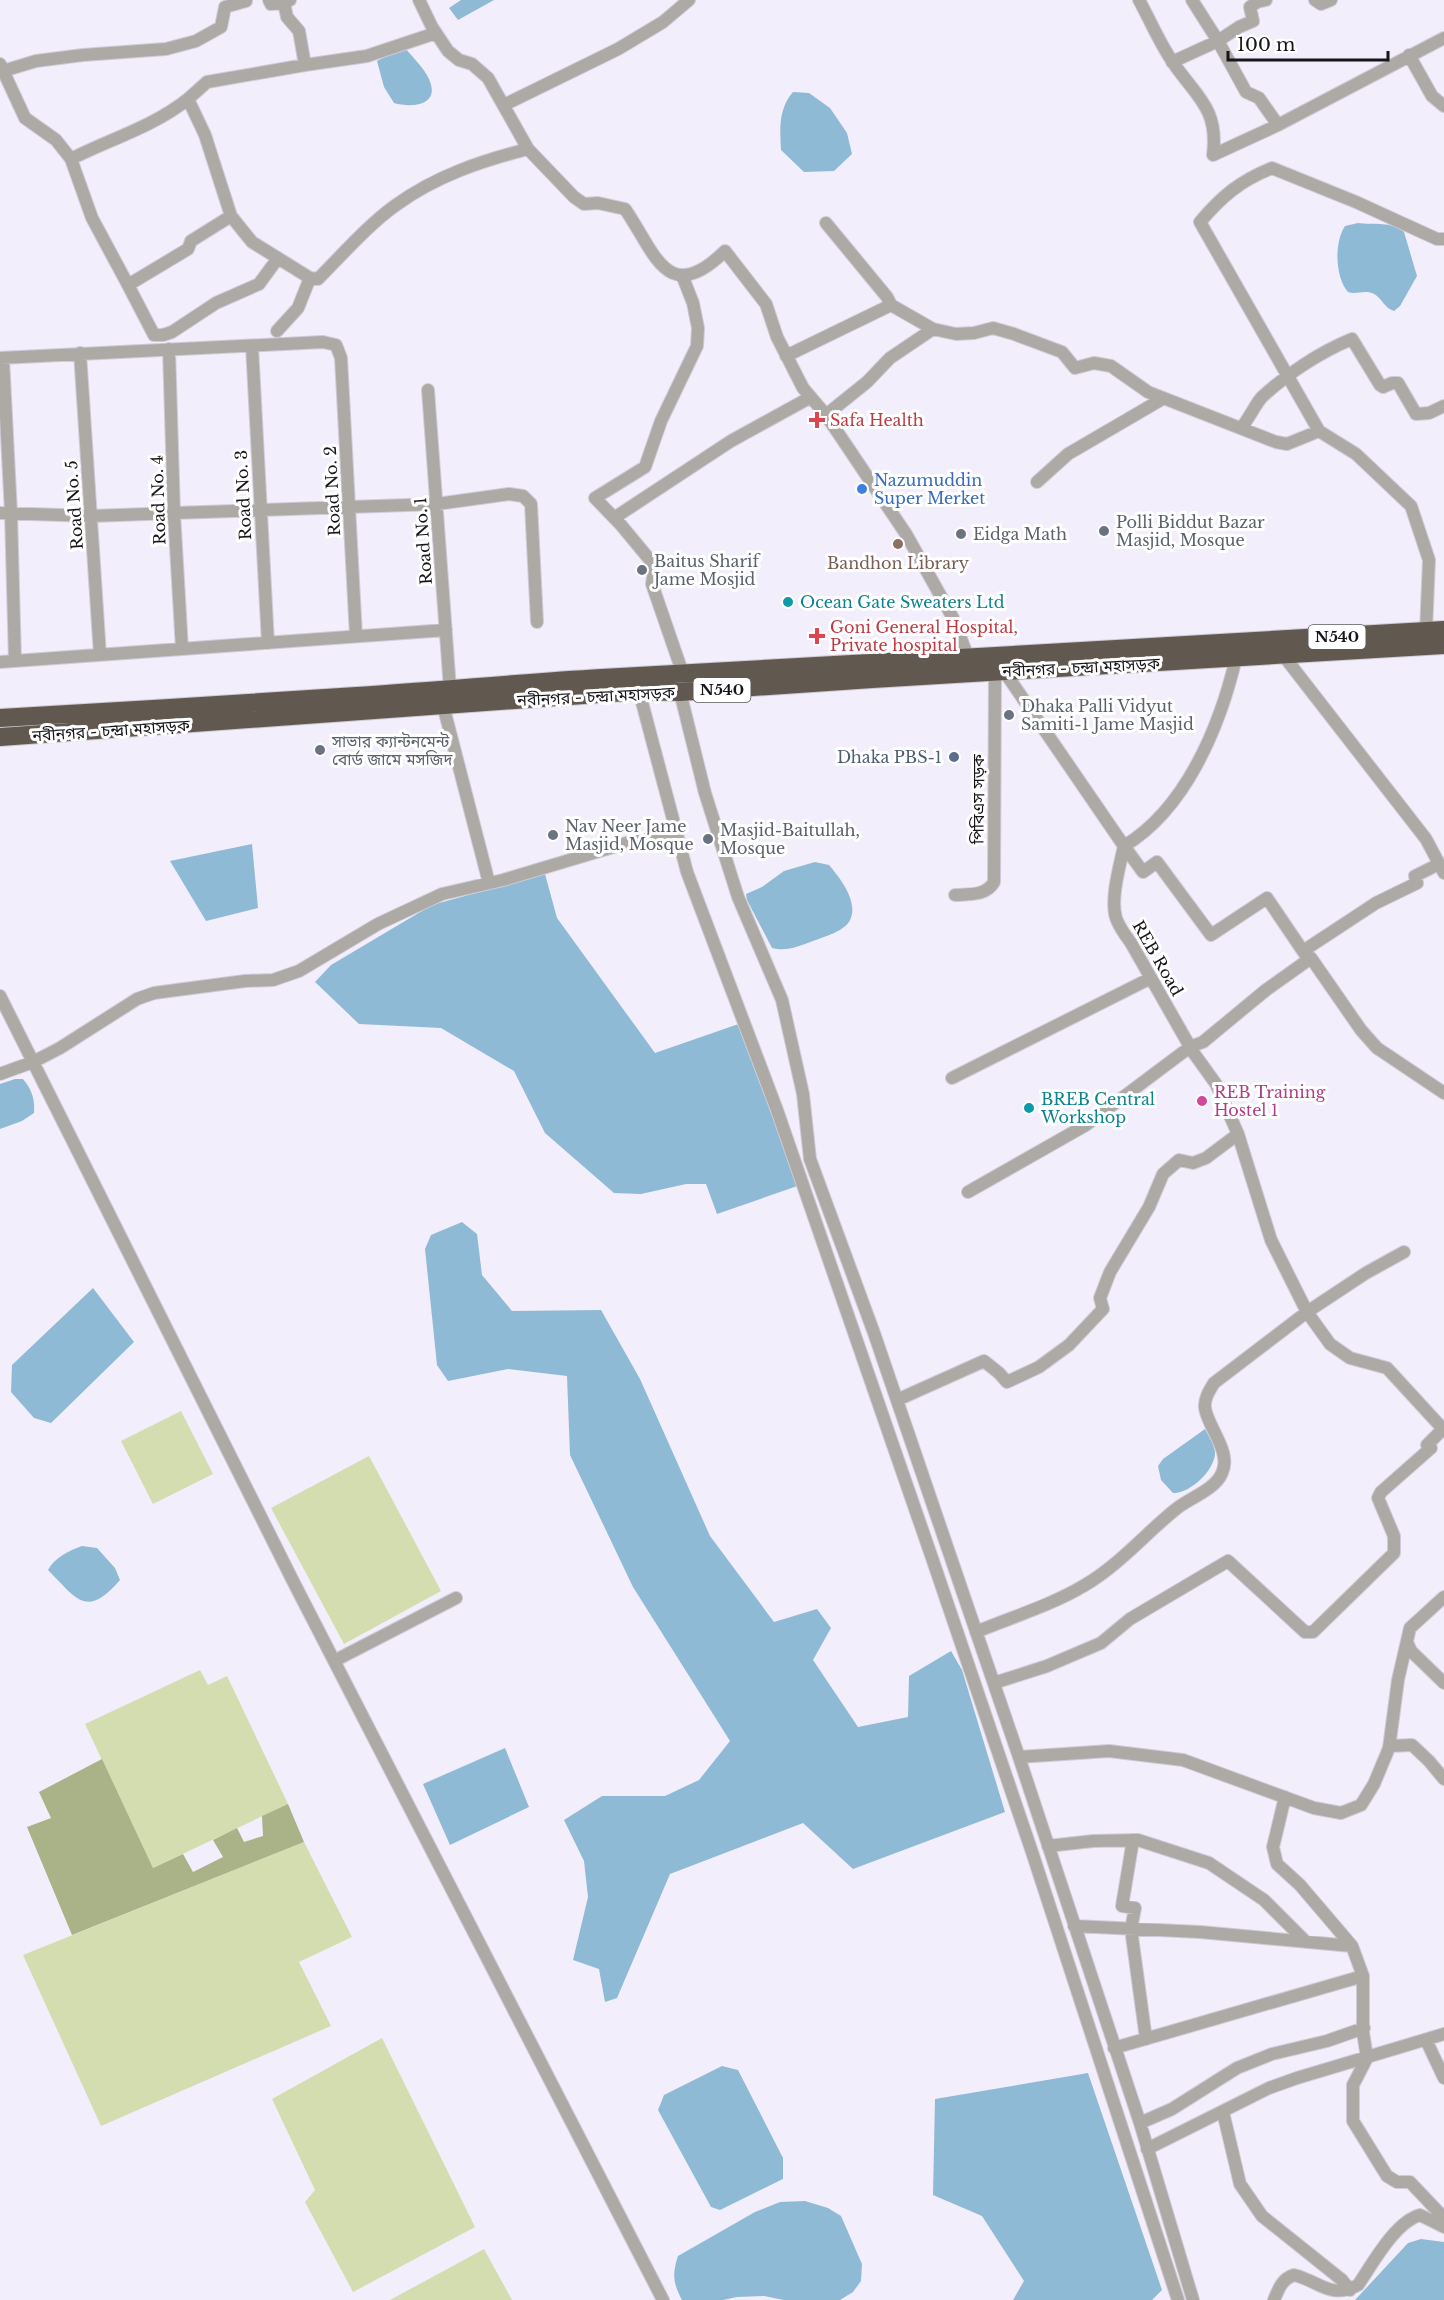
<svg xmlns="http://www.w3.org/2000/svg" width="1444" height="2300" viewBox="0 0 1444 2300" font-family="'Libre Baskerville','Noto Sans Bengali',serif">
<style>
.green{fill:#d4ddb0}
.forest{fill:#aab287}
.water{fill:#8fbad5}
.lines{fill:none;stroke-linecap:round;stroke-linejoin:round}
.minor-casing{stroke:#cfcbd7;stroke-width:14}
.highway-casing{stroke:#cfcbd7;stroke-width:20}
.minor{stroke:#ada9a4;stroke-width:12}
.highway{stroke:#61594f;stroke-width:18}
.health-dot{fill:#e0444e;stroke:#fff;stroke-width:2}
.shop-dot{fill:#3f7fe0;stroke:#fff;stroke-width:2}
.worship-dot{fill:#6b7280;stroke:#fff;stroke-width:2}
.education-dot{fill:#8d6e63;stroke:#fff;stroke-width:2}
.culture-dot{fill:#0f9aa8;stroke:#fff;stroke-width:2}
.service-dot{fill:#5c6f8a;stroke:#fff;stroke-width:2}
.hotel-dot{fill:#d1479c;stroke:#fff;stroke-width:2}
.labels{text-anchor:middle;stroke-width:6;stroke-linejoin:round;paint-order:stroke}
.shield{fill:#fff;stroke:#5c5b5e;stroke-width:1.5}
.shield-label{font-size:15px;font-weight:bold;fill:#161519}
.health-label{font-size:16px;fill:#be3a42;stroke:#fff;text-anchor:start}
.shop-label{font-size:16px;fill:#366cbe;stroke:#fff;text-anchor:start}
.street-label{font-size:16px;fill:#161519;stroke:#fff}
.worship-label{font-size:16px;fill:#5b616d;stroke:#fff;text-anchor:start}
.education-label{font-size:16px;fill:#785e54;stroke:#fff}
.culture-label{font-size:16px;fill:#0d838f;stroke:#fff;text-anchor:start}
.service-label{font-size:16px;fill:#4e5e75;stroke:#fff;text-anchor:end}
.hotel-label{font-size:16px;fill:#b23c85;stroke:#fff;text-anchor:start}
</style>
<rect width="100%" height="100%" fill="#f2eefb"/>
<path class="green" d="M181 1411 213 1474 153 1504 121 1441Z
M369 1456 441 1591 344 1644 271 1508Z
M200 1670 208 1685 227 1676 288 1804 153 1868 85 1724Z
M304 1842 352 1937 299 1962 331 2026 101 2126 23 1955Z
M382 2038 475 2227 353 2292 305 2202 315 2190 272 2099Z
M484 2249 512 2300H390Z"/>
<path class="forest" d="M102 1759 153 1868 183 1854 193 1872 223 1857 213 1840 237 1828 244 1842 263 1836 262 1816 288 1804 304 1842 72 1935 27 1827 51 1818 39 1792Z"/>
<path class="water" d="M461 0H494L458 20 449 8Z
M406 49C414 59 424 68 429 79 441 106 412 108 394 103L384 87 377 61 396 51Z
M793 92 809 93 830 108 847 133 852 154 834 171 804 172 781 150C780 130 778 109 793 92Z
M1358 223C1372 225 1394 221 1404 232L1417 276 1400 306 1394 311C1384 308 1382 298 1374 294 1365 289 1357 295 1348 292 1335 277 1334 242 1345 226Z
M252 844 258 908 206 921 170 861Z
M815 862 829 865C840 878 859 902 850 920 845 931 824 937 813 941 799 946 787 952 772 948L747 900 746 894 762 887 784 871Z
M545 874 557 918 655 1053 750 1020 806 1183 717 1214 706 1184H686L641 1194 614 1193 545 1133 514 1071 441 1028 359 1024 315 982 331 965 432 905Z
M15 1079H23C32 1090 35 1099 34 1113L22 1121 0 1129V1084Z
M462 1222 477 1234 482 1275 512 1311 601 1310 640 1379 710 1536 774 1622 817 1609 831 1628 813 1660 858 1727 908 1717 909 1676 951 1651 962 1670 1005 1812 853 1869 803 1823 670 1874 617 1998 605 2002 599 1969 573 1960 588 1897 584 1861 564 1820 602 1796H665L699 1780 730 1741 633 1587 570 1455 567 1376 508 1369 448 1381 437 1365 425 1249 431 1235Z
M93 1288 134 1342 51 1423 34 1418 11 1392 12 1365Z
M1205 1429C1209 1436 1214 1444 1215 1452 1216 1469 1190 1494 1173 1493L1161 1480 1158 1466 1163 1459Z
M82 1546 97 1548 115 1568 120 1580C86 1619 77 1599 48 1570 54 1558 70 1550 82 1546Z
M505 1748 529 1807 450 1845 423 1784Z
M722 2066 738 2070 783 2158V2179L720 2210 711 2207 658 2110 664 2095Z
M1088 2073 1162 2290 1152 2300H1013L1024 2281 982 2216 933 2195 935 2099Z
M805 2201 828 2208 841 2216 862 2264 861 2281 853 2292 840 2300H784L764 2296 737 2297 723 2300H682C673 2283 672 2274 678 2256L755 2212 780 2202Z
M1421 2239 1444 2242V2300H1355L1408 2243Z"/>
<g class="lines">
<g class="minor-casing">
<path id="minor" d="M269 0 271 4 284 3
M290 0 284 3 287 17 299 31 305 65 367 56 436 33
M419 0 432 27 448 51 459 60 472 64 488 78 528 149 574 197 584 204 598 203 625 209C655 252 667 308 725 251L766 304 777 337 803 388 826 415 906 534 953 618 968 657
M1139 0C1150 20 1159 42 1172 61 1195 96 1219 107 1213 155L1278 125 1444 38
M1192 0 1218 41 1246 92 1259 98 1278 125
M1315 0 1321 4 1331 0
M1409 55 1432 96 1444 106
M1172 62 1218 41 1239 27 1253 21 1250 7 1257 2 1266 0
M0 64 25 118 56 140 71 159 92 218 128 285 188 249 191 241 231 216 252 242 310 278 318 279C342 255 369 224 396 205 436 176 481 161 528 149
M3 71 36 61 83 55 166 49 196 41 221 27 225 7 246 1
M188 99 207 82 305 65
M504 105 618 49 663 22 689 0
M71 159C110 139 153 127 188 99L205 135 231 216
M826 223 887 297 891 305 933 329
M682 275 693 303 698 328 697 346 661 421 645 467 595 498 621 525 655 566 652 584 683 674
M128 285 154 335H163L172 332 216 303 259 284 278 258
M277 331 298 308 310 278
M252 346 268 643
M169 349 174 513 182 649
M80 353 100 655
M786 356 891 305
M0 358 323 342 336 345 341 358 356 636
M3 358 11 513 15 661
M428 390 450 689
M826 415 867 382 890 358 933 329 956 334 974 333 993 328 1014 334 1062 352 1075 368 1094 363 1111 366 1148 392 1276 442 1287 444 1319 431 1356 454 1411 506 1429 560 1426 631
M1241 428C1249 419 1256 403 1262 397 1287 374 1320 352 1352 339L1380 385 1383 387 1392 383H1398L1416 414 1429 413 1444 406
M1319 431 1200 222C1222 196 1240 181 1272 168L1356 202 1437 239H1444
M1037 482 1068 454 1164 398
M0 513 91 516 174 513 437 504 509 494 523 496 531 504 537 622
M614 518 731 441 811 397
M1283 655 1426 839 1444 873
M1236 658C1220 726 1186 809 1124 846L1143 872 1157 862 1211 935 1267 898 1309 960
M0 662 446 630
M1004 671 1124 846C1120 865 1110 899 1116 918 1119 927 1125 935 1131 943L1193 1052 1216 1084 1238 1134 1271 1240 1307 1312 1330 1344 1350 1358 1387 1368 1444 1430
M639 691 687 872 777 1110 932 1558 1032 1852 1178 2300
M680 692 705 793 738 897 782 1000 803 1094 810 1159 874 1333 1019 1757 1140 2123 1193 2300
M443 705 489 883
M955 895C970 894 986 896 994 882L995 672
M1303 951 1376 903 1417 883 1415 876 1439 864
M0 996 294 1583 663 2300
M0 1074 33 1062 60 1048 137 999 154 993 245 981 273 980 299 971 378 924 442 894 503 880 650 836 680 844
M952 1078 1151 978
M968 1192 1086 1125 1190 1047 1203 1042 1266 990 1311 958 1361 1030 1377 1048 1444 1093
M897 1400 984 1361 999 1373 1007 1382 1039 1367 1069 1345 1103 1309 1100 1298 1110 1272 1149 1207 1163 1174 1179 1160 1193 1163 1206 1158 1238 1134
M976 1632C1012 1617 1052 1605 1085 1585 1119 1565 1146 1533 1176 1509 1189 1498 1215 1490 1222 1473 1232 1452 1208 1428 1205 1408 1204 1399 1209 1391 1214 1383L1307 1312 1366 1273 1404 1252
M1407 1642 1411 1651 1444 1683
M334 1661 456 1598
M994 1683 1047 1666 1101 1643 1130 1619 1228 1561 1305 1632H1313L1394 1553V1536L1378 1498 1381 1492 1431 1448 1427 1445 1443 1429
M1389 1746 1412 1745 1429 1761 1444 1779
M1019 1757 1109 1751 1183 1760 1314 1808 1341 1813 1361 1805 1374 1784 1389 1748 1398 1680 1410 1628 1444 1597
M1285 1797 1273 1847 1277 1864 1300 1885 1352 1946 1363 1976V2032L1367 2058 1353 2085V2121L1387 2176 1397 2182H1410L1444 2218
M1133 1840 1122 1906 1135 1908 1131 1929 1146 2039
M1048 1846 1093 1841 1138 1840 1209 1863 1264 1900 1306 1942
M1074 1926 1200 1932 1352 1946
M1426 2040 1444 2078
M1114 2048 1363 1976
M1223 2112 1240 2184 1262 2216 1342 2280 1350 2290
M1140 2123 1172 2109 1237 2068 1272 2054 1327 2041 1364 2028
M1147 2149 1269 2088 1297 2078 1444 2034
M1274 2300C1279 2288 1282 2279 1294 2275 1319 2281 1331 2300 1358 2285 1373 2263 1395 2222 1420 2215L1444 2227"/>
</g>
<g class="highway-casing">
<path id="highway" d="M0 718C114 711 227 705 341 697 428 692 515 683 602 678 883 661 1163 648 1444 630
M0 737 639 691 680 692 872 679 1444 645"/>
</g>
<use href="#minor" class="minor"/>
<use href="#highway" class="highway"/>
</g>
<g class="health-dot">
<path d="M814 411h6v6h6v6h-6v6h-6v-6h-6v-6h6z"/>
<path d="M814 627h6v6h6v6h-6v6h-6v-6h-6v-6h6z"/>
</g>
<circle class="shop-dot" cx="862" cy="489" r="6"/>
<g class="worship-dot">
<circle cx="1104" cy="531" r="6"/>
<circle cx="961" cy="534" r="6"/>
<circle cx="642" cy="570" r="6"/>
<circle cx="1009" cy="715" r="6"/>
<circle cx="320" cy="750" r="6"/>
<circle cx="553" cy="835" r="6"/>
<circle cx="708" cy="839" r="6"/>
</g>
<circle class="education-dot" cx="898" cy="544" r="6"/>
<g class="culture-dot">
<circle cx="788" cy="602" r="6"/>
<circle cx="1029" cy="1108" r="6"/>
</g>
<circle class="service-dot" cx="954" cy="757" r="6"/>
<circle class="hotel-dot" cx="1202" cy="1101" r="6"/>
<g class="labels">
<g class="shield">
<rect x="1308.5" y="625" width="57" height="24" rx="4.5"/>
<rect x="693.5" y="678" width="57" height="24" rx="4.5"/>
</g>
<g class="shield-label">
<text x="1337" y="642">N540</text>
<text x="722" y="695">N540</text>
</g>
<g class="health-label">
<text x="830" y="426">Safa Health</text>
<text x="830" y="633">Goni General Hospital,<tspan x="830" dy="18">Private hospital</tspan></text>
</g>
<g class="shop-label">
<text x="874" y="486">Nazumuddin<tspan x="874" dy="18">Super Merket</tspan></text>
</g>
<g class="street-label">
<text transform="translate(332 491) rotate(-93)" y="6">Road No. 2</text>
<text transform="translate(243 495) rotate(-93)" y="6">Road No. 3</text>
<text transform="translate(158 500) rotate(-92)" y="6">Road No. 4</text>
<text transform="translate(74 505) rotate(-94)" y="6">Road No. 5</text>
<text transform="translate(423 541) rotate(-94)" y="6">Road No. 1</text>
<text transform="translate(1081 667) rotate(-3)" y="6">নবীনগর - চন্দ্রা মহাসড়ক</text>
<text transform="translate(596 696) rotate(-3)" y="6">নবীনগর - চন্দ্রা মহাসড়ক</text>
<text transform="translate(111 730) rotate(-4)" y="6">নবীনগর - চন্দ্রা মহাসড়ক</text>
<text transform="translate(978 799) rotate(-90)" y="6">পিবিএস সড়ক</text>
<text transform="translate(1158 958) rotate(60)" y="6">REB Road</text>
</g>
<g class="worship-label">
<text x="1116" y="528">Polli Biddut Bazar<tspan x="1116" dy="18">Masjid, Mosque</tspan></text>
<text x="973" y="540">Eidga Math</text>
<text x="654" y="567">Baitus Sharif<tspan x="654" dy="18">Jame Mosjid</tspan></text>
<text x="1021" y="712">Dhaka Palli Vidyut<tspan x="1021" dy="18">Samiti-1 Jame Masjid</tspan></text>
<text x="332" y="747">সাভার ক্যান্টনমেন্ট<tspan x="332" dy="18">বোর্ড জামে মসজিদ</tspan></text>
<text x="565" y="832">Nav Neer Jame<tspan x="565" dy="18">Masjid, Mosque</tspan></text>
<text x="720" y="836">Masjid-Baitullah,<tspan x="720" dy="18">Mosque</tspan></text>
</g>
<g class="education-label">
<text x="898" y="569">Bandhon Library</text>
</g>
<g class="culture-label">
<text x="800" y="608">Ocean Gate Sweaters Ltd</text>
<text x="1041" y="1105">BREB Central<tspan x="1041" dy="18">Workshop</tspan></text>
</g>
<g class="service-label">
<text x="942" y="763">Dhaka PBS-1</text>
</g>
<g class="hotel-label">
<text x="1214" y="1098">REB Training<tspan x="1214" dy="18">Hostel 1</tspan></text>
</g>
</g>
<path d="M1228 51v9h160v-9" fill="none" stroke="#161519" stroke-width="3"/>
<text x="1237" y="51" font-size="18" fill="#161519" stroke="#ffffff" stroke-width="4.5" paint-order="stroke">100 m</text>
</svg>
